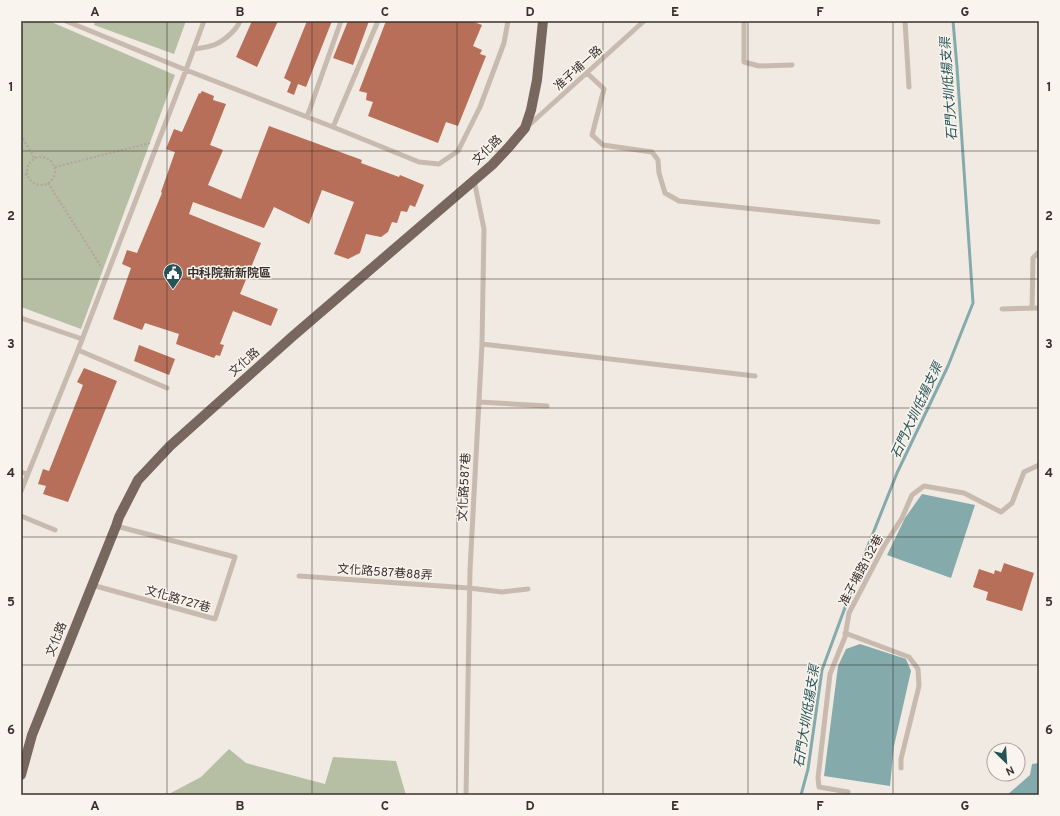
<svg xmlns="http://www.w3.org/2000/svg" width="1060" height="816" viewBox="0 0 1060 816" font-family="Overpass,'Noto Sans TC',sans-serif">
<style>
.green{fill:#b6bfa3}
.water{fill:#84aaab}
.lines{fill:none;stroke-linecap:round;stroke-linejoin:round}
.stream{stroke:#84aaab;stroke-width:3}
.building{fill:#b86f59}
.path{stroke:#b4a499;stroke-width:2;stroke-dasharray:2 2;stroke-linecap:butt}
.lane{stroke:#c8baaf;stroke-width:5}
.primary{stroke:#78675f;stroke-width:10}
.grid{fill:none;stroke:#38302c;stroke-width:1;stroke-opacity:0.55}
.labels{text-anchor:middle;stroke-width:3;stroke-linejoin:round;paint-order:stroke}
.street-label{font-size:12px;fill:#38302c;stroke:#f9f4ee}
.poi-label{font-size:12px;font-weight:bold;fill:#38302c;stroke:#f9f4ee;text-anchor:start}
.water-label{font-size:13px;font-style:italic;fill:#265355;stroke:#f9f4ee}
.neatline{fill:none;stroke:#38302c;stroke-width:1.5}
.grid-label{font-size:13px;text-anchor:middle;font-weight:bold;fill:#38302c}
</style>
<rect width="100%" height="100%" fill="#f1eae2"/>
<path class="green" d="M24 21H49L175 75 81 329 21 307V30Z
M95 21H186L174 54 94 25Z
M229 749 246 763 325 784 333 757 396 761 406 795H167L201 777Z"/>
<path class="water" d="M922 494 975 505 951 578 887 555 905 518Z
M860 644 906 659 911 671 894 746 890 786 824 776 838 666 846 649Z
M1039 763V795H1007L1030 775 1032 764Z"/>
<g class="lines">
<path class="stream" d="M801 795 808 769 822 670 864 556 897 473 948 366 973 303 957 67 953 21"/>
</g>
<path class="building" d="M252 21H278L257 67 236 57Z
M307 21H332L306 87 298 84 294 95 287 92 291 82 284 78Z
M348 21H369L353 65 333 58Z
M386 21H471L482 25 473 46 482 50 480 54 486 56 458 126 446 122 438 143 368 116 373 102 366 100 367 93 359 91Z
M202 91 214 96 213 100 226 104 210 145 223 150 208 185 241 199 269 126 362 160 361 163 399 177 400 175 424 185 415 207 410 205 407 212 401 211 397 223 392 222 388 232 381 237 366 234 360 253 348 259 334 254 354 202 322 190 309 224 274 207 264 228 193 202 189 214 261 243 240 294 278 309 271 326 233 311 220 344 224 345 220 356 216 355 214 358 176 344 179 334 145 323 142 330 113 319 131 268 122 264 127 250 137 253 162 193 161 192 175 152 166 149 174 129 182 132 199 93 200 94Z
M139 345 175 359 169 375 134 361Z
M84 368 117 381 68 502 43 494 46 486 38 484 43 469 49 471 83 385 77 382Z
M1004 563 1034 573 1022 611 986 600 988 592 973 587 979 569 994 574 995 570 1001 572Z"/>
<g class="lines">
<path class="path" d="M21 135 35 159
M27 171a14 14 0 1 1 28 0a14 14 0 1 1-28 0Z
M55 167 150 143
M21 176 28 174
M48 183 102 268"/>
<path class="lane" d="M66 21 186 70 333 127 419 162 439 164 458 151 480 107 504 43 508 21
M744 21V62L759 66 792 65
M905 21 909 87
M194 49C199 48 205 48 210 46 221 44 236 31 240 21
M587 73 604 89 592 135 603 145 652 152 658 160 659 173 665 193 679 201 878 222
M307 117 341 21
M528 126 644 21
M333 127 378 21
M1032 308 1033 258 1039 252
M1002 309 1039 308
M21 318 82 339
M482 344 755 376
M78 350 167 388
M479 402 547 406
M21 472 27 474
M21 491 78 350 186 70 204 21
M21 516 55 530
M299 576 469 588 502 592 528 589
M92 585 215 619 235 557 116 526
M845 633 909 657 918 669 919 686 901 759V768
M848 792 819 787 818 778 830 674 845 637 849 613 884 546 902 518 912 495 924 486 964 493 1001 512 1012 503 1024 472 1039 465
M466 795 470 570 482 344 484 229 474 180"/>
<path class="primary" d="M21 775 32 735 116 526 119 517 138 480 170 446 293 336 492 165 508 148 525 128 531 110 537 80 543 21"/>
</g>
<path class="grid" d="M167 21V795M312 21V795M457 21V795M603 21V795M748 21V795M893 21V795M21 151H1039M21 279H1039M21 408H1039M21 537H1039M21 665H1039"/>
<defs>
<g id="civic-pin" transform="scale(1)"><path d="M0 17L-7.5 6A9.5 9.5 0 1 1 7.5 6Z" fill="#265355" stroke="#f9f4ee"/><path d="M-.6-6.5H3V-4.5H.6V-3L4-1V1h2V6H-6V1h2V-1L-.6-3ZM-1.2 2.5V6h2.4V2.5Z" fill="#fff"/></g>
</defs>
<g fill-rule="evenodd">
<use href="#civic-pin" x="173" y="273"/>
</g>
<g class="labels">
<g class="street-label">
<text transform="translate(578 68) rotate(-42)" y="4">准子埔一路</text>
<text transform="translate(487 150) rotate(-45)" y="4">文化路</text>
<text transform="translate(244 362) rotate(-42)" y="4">文化路</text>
<text transform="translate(464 487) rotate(-87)" y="4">文化路587巷</text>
<text transform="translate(861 570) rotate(-62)" y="4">准子埔路132巷</text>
<text transform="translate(385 572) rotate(4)" y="4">文化路587巷88弄</text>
<text transform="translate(178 599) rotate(16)" y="4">文化路727巷</text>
<text transform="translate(56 639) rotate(-68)" y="4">文化路</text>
</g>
<g class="poi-label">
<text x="187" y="277">中科院新新院區</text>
</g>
<g class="water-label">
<text transform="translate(948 89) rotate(-94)" y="5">石門大圳低揚支渠</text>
<text transform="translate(916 410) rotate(-65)" y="5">石門大圳低揚支渠</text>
<text transform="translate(806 716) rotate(-81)" y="5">石門大圳低揚支渠</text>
</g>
</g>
<rect width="1060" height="816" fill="none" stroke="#f9f4ee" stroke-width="44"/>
<g transform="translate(1006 762) rotate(155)"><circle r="19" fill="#f9f4ee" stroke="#aca6a0"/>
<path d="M0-3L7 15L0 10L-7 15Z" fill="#265355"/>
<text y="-6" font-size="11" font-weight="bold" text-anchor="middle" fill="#38302c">N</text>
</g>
<rect x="22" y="22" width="1016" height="772" class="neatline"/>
<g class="grid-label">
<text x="95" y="16">A</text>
<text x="240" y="16">B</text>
<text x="385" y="16">C</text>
<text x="530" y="16">D</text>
<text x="675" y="16">E</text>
<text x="820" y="16">F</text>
<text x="965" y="16">G</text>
<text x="11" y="91">1</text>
<text x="1049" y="91">1</text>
<text x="11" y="220">2</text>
<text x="1049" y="220">2</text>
<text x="11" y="348">3</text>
<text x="1049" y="348">3</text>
<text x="11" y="477">4</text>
<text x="1049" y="477">4</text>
<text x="11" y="606">5</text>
<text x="1049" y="606">5</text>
<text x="11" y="734">6</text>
<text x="1049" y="734">6</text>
<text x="95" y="810">A</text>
<text x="240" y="810">B</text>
<text x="385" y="810">C</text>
<text x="530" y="810">D</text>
<text x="675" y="810">E</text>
<text x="820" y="810">F</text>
<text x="965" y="810">G</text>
</g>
</svg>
